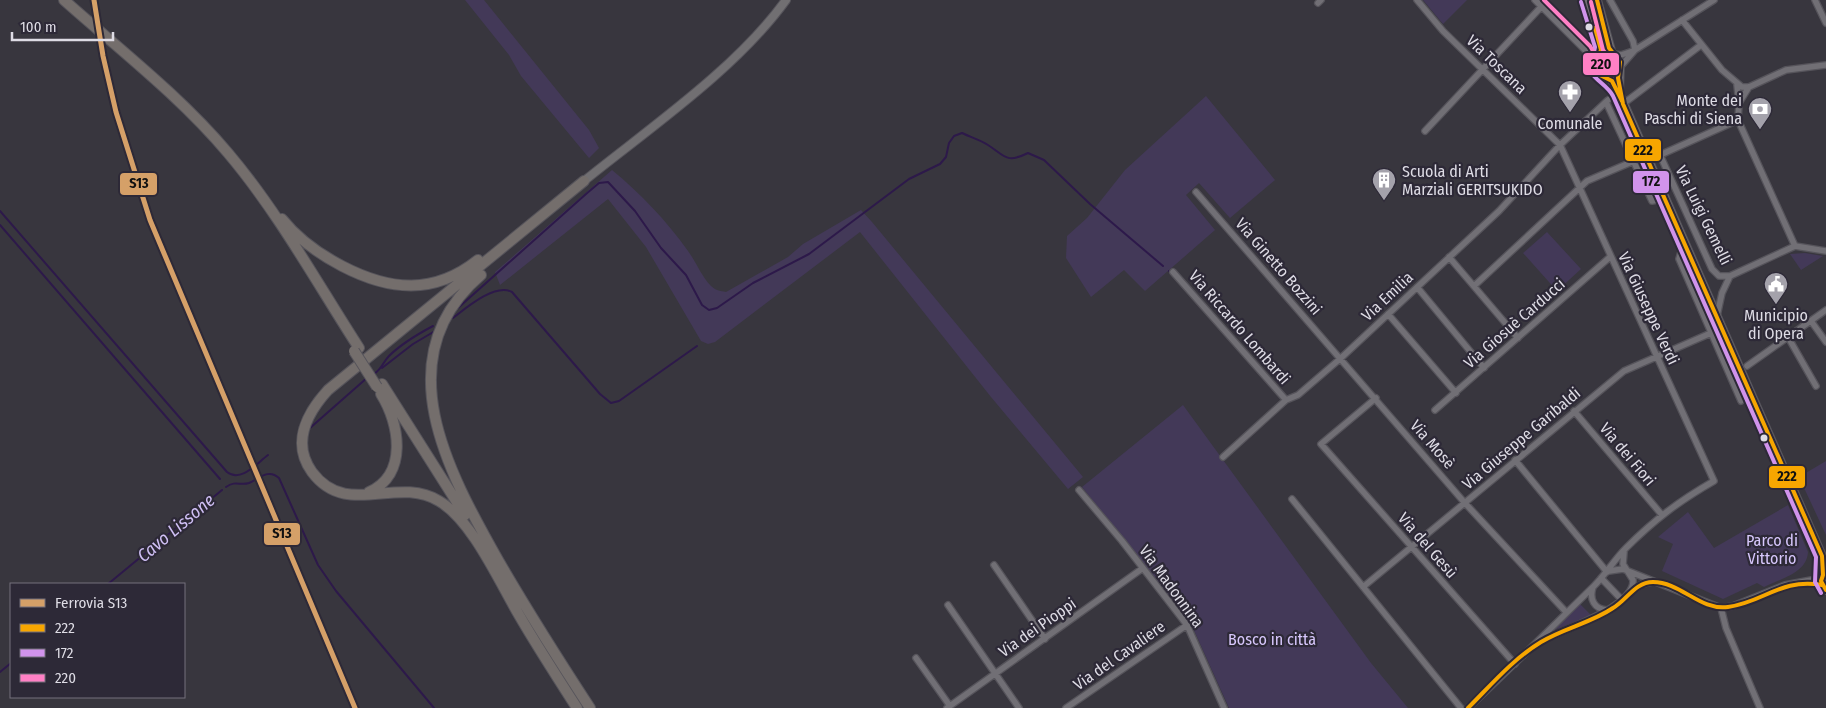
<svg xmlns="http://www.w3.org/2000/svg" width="1826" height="708" viewBox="0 0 1826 708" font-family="'Fira Sans Condensed',sans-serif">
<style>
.green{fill:#433958}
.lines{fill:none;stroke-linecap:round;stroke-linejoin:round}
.stream{stroke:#2d194a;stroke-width:2}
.street-casing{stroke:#56545b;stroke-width:8}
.secondary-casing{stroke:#56545b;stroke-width:10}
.highway-casing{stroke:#56545b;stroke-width:12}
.street{stroke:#716f75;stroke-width:5.5}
.secondary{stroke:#716f72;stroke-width:8}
.highway{stroke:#746e6c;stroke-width:10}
.highway-bridge-casing{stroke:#56545b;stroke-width:12;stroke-linecap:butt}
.highway-bridge{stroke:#746e6c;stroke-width:10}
.bus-1-casing{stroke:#2d2937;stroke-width:8}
.bus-2-casing{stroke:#2d2937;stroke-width:8}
.bus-3-casing{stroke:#2d2937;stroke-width:8}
.bus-1{stroke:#f7a600;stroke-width:4}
.bus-2{stroke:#d193ec;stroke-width:4}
.bus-3{stroke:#ff80c5;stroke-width:4}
.rail-1-casing{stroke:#2d2937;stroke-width:9}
.rail-1{stroke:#d5a068;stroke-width:5}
.bus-dot{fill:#dedce5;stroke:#2d2937;stroke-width:2}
.labels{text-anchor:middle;stroke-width:4.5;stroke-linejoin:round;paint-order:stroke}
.street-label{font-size:16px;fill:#dedce5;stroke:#2d2937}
.poi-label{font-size:16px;fill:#dedce5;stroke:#2d2937}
.park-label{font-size:16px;fill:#d7c7fc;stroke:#2d2937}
.water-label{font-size:18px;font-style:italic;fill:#d0c0f5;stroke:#2d2937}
.line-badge{stroke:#2d2937;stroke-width:2}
.pale-badge-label{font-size:14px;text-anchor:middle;font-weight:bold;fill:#111}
</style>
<rect width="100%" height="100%" fill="#38363e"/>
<path class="green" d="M465 0H484L589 130 599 148 589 158 521 76 509 55Z
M1423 0H1467L1443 24Z
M1206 96 1275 180 1230 218 1199 183 1186 195 1215 230 1145 291 1124 270 1091 297 1066 258 1067 236 1087 218 1125 170Z
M612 170C641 194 666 220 688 251 696 262 702 277 711 286 715 290 720 291 726 292L788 257 803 244 861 210 872 222 1083 477 1068 489 991 397 860 232 715 342 708 344 701 341 646 247 608 199 500 285 495 272Z
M1547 232 1581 269 1557 291 1523 253Z
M1805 253 1823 256 1801 270 1790 254Z
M1183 405 1371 663 1408 708H1229L1192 626 1082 487Z
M1826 461V535L1799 477Z
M1788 505 1808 552C1807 573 1780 579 1764 587L1757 583 1723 599 1662 571 1673 544 1658 537 1688 512 1714 548Z
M1580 604 1591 615 1552 631Z"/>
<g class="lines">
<path class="stream" d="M0 211 227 472C241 483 257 463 268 455
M0 225 220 479
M1169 271 1170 272
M458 308 586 194 599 183 608 182 635 211 661 248 686 275 702 305 709 310 717 308 753 283 809 254 909 179 940 164 946 157 949 143 954 136 962 133C970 137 980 140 988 145 1005 156 1006 164 1028 153L1044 160 1090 204 1163 266
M453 318C466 308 495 283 512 292L600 394 611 403 619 401 697 346
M382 368 413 344 435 331
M374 374C382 369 383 362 389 356 402 343 418 334 433 326
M310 428 368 377
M226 487C236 480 240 486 249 483 259 479 268 468 279 478L318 565 336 591 434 708
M108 584 222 490
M0 672 11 663"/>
<g class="street-casing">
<path id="street" d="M1417 0 1443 31 1560 145 1714 481C1679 501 1654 520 1626 548 1614 560 1606 574 1594 586 1552 627 1511 668 1468 708
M1535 0 1585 50 1596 66
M1610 0 1633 41 1635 50
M1815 0 1826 23
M1318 3 1321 0
M1682 20 1722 70 1742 87H1749L1786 70 1826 65
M1613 54 1621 55 1633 51
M1621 66 1635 50 1714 0
M1737 85 1739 103 1749 87
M1606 102 1652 201 1665 198
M1739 103 1738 120 1795 246
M1623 104 1701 45
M1425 131 1541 7
M1660 155 1712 269 1719 276H1730
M1196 192 1464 502 1566 612
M1684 242 1679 259 1741 401
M1449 257 1518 338
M1173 272 1286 400
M1474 286 1587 181 1634 161 1660 155 1738 120
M1417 287 1484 368
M1388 314 1456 393
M1811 321 1826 342
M1788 337 1816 386
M1747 366 1826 310
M1376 398 1321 444 1515 664
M1435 410 1610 257
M1574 411 1662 515
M1223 457 1286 400 1298 395 1341 358 1499 211 1560 145 1608 100 1619 93
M1515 460 1607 572
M1079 490 1122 541 1187 625 1224 708
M1292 499 1461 708
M994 565 1045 639
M1609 571 1623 569 1721 608 1733 606 1785 585 1822 578
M1601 578 1622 600
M1363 587 1624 371 1711 333 1715 325 1722 293 1730 276 1795 246 1826 251
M1593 587C1589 599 1594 609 1607 610
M1632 591 1642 584 1652 582
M948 605 1019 708
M1721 608 1726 628 1760 708
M1540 642C1561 629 1635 608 1633 580L1623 564 1624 552
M916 658 950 706
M947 708 1143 568
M1066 708 1187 625"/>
</g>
<g class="secondary-casing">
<path id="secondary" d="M1587 0 1600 43V56
M1597 0 1612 54
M1619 93 1620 62 1613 54H1603L1596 62C1595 74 1602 74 1610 80 1614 83 1617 89 1619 93L1822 556 1826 561
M584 181C651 127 736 69 786 0
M1826 573 1821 581 1826 590"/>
</g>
<g class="highway-casing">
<path id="highway" d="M64 0C119 49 180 96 228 153 278 212 317 283 359 348
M282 219C298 239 319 254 342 266 390 291 434 295 478 260
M481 275C384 357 449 473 498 560 527 610 558 659 590 708
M382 384 465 515
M369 492C408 475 400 424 381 394
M577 708C557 677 537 646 519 615 499 581 472 520 439 501 396 475 347 519 312 472 291 443 307 413 328 390L584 181"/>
</g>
<use href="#street" class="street"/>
<use href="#secondary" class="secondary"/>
<use href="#highway" class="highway"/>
<g class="highway-bridge-casing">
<path id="highway-bridge" d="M354 351 377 387"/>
</g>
<use href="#highway-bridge" class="highway-bridge"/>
<g class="bus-1-casing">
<path id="bus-1" d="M1597 0 1609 48 1620 62 1618 78 1623 104 1822 556 1823 575 1821 581 1826 590
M1595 28 1601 50 1596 62V69L1600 75 1612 81 1622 101
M1468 708C1491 685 1513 659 1541 642 1564 628 1591 623 1613 608 1627 600 1635 582 1653 582 1681 582 1700 611 1728 607 1765 602 1780 578 1822 585"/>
</g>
<g class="bus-2-casing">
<path id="bus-2" d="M1581 2 1595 47 1590 71C1597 82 1607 85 1613 96L1816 557 1815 582 1821 593"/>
</g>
<g class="bus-3-casing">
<path id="bus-3" d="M1544 0 1590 46 1604 69 1610 70 1613 68 1614 64 1603 50 1591 2"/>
</g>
<use href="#bus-1" class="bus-1"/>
<use href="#bus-2" class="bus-2"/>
<use href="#bus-3" class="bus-3"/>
<g class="rail-1-casing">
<path id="rail-1" d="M94 0 103 56 116 112 150 220 355 708"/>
</g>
<use href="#rail-1" class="rail-1"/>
</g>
<defs>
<g id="pharmacy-pin" transform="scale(1.25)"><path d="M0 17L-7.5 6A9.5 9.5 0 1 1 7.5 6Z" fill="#a4a2ab" stroke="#2d2937"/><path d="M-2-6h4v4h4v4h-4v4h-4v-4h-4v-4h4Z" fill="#fff"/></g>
<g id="bank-pin" transform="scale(1.25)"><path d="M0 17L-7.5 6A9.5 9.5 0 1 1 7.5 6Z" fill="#a4a2ab" stroke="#2d2937"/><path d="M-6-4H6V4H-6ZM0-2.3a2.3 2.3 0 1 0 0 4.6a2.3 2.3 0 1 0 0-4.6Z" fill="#fff"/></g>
<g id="building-pin" transform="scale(1.25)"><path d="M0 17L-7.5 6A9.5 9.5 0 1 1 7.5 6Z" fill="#a4a2ab" stroke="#2d2937"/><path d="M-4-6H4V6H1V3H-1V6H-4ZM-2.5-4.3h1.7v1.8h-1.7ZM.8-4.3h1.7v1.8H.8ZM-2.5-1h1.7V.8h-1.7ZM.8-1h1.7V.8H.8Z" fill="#fff"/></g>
<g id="civic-pin" transform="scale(1.25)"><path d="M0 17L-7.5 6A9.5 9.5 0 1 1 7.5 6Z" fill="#a4a2ab" stroke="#2d2937"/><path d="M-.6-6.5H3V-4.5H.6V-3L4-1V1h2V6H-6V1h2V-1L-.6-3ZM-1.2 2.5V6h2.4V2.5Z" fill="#fff"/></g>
</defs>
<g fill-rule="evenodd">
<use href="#pharmacy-pin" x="1570" y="92"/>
<use href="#bank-pin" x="1760" y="109"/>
<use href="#building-pin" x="1384" y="180"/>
<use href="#civic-pin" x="1776" y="284"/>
</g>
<g class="bus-dot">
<circle cx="1589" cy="27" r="4.5"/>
<circle cx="1764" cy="438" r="4.5"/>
</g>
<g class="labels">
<g class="street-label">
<text transform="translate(1497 64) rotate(44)" y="6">Via Toscana</text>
<text transform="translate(1704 215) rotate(64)" y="6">Via Luigi Gemelli</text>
<text transform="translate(1279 266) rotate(49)" y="6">Via Ginetto Bozzini</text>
<text transform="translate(1387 296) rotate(-43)" y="6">Via Emilia</text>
<text transform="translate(1649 308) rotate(65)" y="6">Via Giuseppe Verdi</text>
<text transform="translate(1514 323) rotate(-41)" y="6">Via Giosuè Carducci</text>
<text transform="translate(1240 327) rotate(49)" y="6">Via Riccardo Lombardi</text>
<text transform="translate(1521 438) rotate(-40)" y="6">Via Giuseppe Garibaldi</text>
<text transform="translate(1433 444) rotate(49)" y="6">Via Mosè</text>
<text transform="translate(1628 454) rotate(50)" y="6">Via dei Fiori</text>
<text transform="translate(1428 545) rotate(49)" y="6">Via del Gesù</text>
<text transform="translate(1172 586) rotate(54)" y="6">Via Madonnina</text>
<text transform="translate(1037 627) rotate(-35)" y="6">Via dei Pioppi</text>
<text transform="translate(1119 655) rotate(-35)" y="6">Via del Cavaliere</text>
</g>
<g class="poi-label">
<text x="1742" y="106" text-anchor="end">Monte dei<tspan x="1742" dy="18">Paschi di Siena</tspan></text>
<text x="1570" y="129">Comunale</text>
<text x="1402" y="177" text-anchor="start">Scuola di Arti<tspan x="1402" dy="18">Marziali GERITSUKIDO</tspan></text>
<text x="1776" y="321">Municipio<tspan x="1776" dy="18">di Opera</tspan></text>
</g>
<g class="park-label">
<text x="1772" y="546">Parco di<tspan x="1772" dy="18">Vittorio</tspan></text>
<text x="1272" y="645">Bosco in città</text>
</g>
<g class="water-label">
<text transform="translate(176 528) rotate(-40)" y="6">Cavo Lissone</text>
</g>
</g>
<g class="line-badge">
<rect x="1582" y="52" width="38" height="24" rx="5" fill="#ff80c5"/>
<rect x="1624" y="138" width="38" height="24" rx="5" fill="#f7a600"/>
<rect x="1632" y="170" width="38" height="24" rx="5" fill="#d193ec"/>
<rect x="119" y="172" width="39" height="24" rx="5" fill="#d5a068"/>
<rect x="1768" y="465" width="38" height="24" rx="5" fill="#f7a600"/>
<rect x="263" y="522" width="38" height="24" rx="5" fill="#d5a068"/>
</g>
<g class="pale-badge-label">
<text x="1601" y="69">220</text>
<text x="1643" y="155">222</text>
<text x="1651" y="186">172</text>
<text x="139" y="188">S13</text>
<text x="1787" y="481">222</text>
<text x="282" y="538">S13</text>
</g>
<rect x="10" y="583" width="175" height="115" fill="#2d2937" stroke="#74717d"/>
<rect x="20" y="599" width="25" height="8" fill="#d5a068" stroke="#74717d"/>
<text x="55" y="608" font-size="15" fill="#dedce5">Ferrovia S13</text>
<rect x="20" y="624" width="25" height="8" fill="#f7a600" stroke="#74717d"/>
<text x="55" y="633" font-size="15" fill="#dedce5">222</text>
<rect x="20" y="649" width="25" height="8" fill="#d193ec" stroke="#74717d"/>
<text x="55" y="658" font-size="15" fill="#dedce5">172</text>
<rect x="20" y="674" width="25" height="8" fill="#ff80c5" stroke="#74717d"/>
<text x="55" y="683" font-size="15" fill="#dedce5">220</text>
<path d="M12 32v8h101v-8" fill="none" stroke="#dedce5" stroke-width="2.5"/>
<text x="20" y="32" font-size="15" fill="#dedce5" stroke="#2d2937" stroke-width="4" paint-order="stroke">100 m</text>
</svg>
